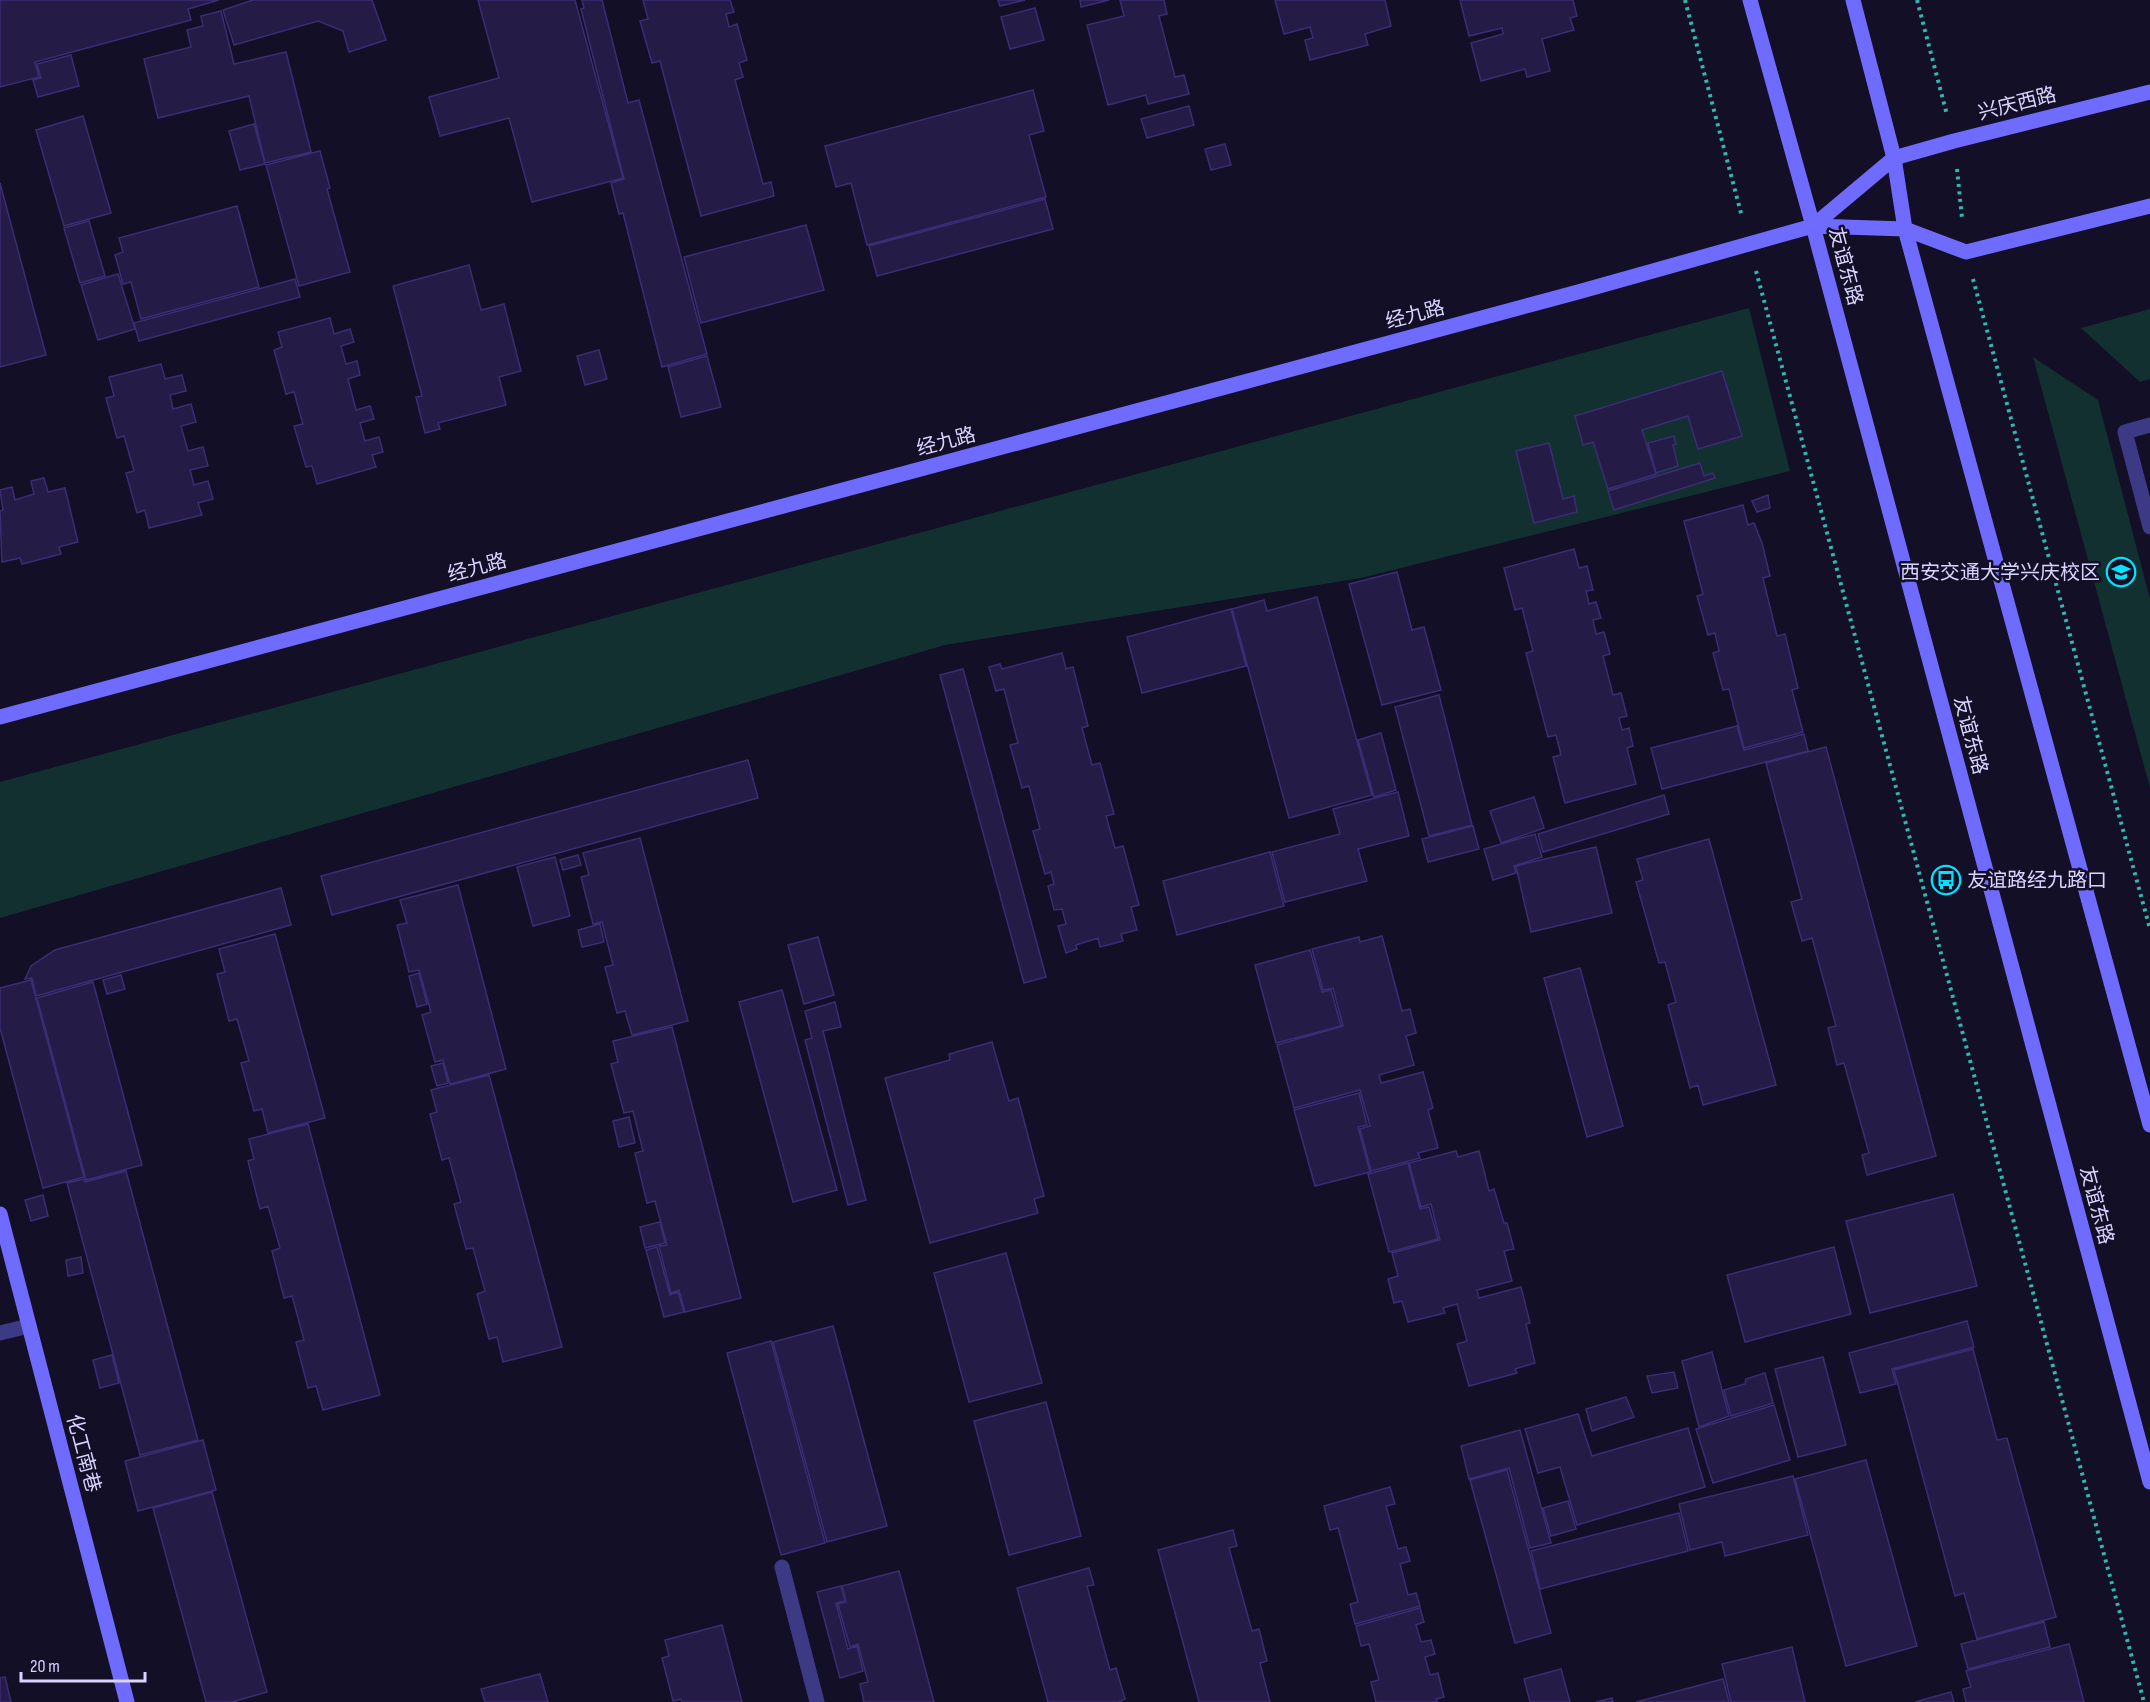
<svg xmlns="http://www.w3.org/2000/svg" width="2150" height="1702" viewBox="0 0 2150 1702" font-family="'Sofia Sans Condensed','Noto Sans SC',sans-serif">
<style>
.green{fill:#12302f}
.building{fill:#241b47;stroke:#3b2d73;stroke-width:1.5}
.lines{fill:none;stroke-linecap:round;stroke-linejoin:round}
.path{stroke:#2fb8b0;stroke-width:4;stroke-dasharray:3 4.5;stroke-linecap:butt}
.lane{stroke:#3d3a85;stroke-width:15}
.street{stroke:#3d3a85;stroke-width:15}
.secondary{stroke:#6f6bff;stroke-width:15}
.labels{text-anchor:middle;stroke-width:5;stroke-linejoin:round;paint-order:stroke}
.street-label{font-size:20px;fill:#d9d4ff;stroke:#130f26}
.poi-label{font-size:20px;fill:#d9d4ff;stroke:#130f26;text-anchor:end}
</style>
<rect width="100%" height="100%" fill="#130f26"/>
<path class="green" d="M1749 308 1790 471 1361 578 945 645 0 918V782Z
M2150 309V379L2140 382 2081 328Z
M2033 357 2098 400 2150 599V788Z"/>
<path class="building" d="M0 0H219L188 9 191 20 35 62 39 77 0 87Z
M253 0H372L386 40 349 52 343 31 318 21 234 45 223 10Z
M478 0H575L623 178 532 202 509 118 440 136 429 97 499 78Z
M582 0H602L628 103 639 100 707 354 662 367 623 213 619 214 611 183 624 179 581 9 584 8Z
M643 0H730L734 12 726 14 729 27 737 24 747 60 739 63 743 77 735 80 763 184 771 182 774 196 701 216 660 61 652 63 640 21 648 19Z
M998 0H1025L1000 6Z
M1080 0H1109L1081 7Z
M1120 0H1164L1167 14 1159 16 1175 77 1184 75 1189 94 1148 104 1146 95 1108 105 1087 25 1124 16Z
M1275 0H1385L1391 26 1365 34 1368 45 1310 60 1305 40 1313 38 1310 27 1284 34Z
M1460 0H1573L1577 16 1570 18 1574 30 1542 39 1550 71 1527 77 1525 69 1481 81 1471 43 1503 34 1502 28 1469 36Z
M1035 8 1044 40 1010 49 1001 17Z
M221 11 234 64 286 52 311 152 265 163 249 96 158 118 144 59 191 47 187 30 203 26 201 16Z
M71 55 79 86 38 97 33 80 41 78 37 64Z
M1033 90 1044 131 1029 135 1046 197 867 245 851 183 836 187 825 146Z
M1189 106 1194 125 1147 138 1141 119Z
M83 116 111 213 64 226 36 130Z
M254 124 265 164 240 170 229 131Z
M1225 144 1231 165 1211 170 1205 149Z
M320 151 330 188 327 189 350 272 299 286 266 165Z
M0 183 46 355 0 367Z
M1045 199 1053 229 877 276 869 246Z
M237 206 259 287 141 319 131 282 123 284 115 255 123 252 119 238Z
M89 221 105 276 80 283 64 228Z
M806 225 824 290 701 323 684 257Z
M469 265 481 310 504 304 521 371 499 377 506 405 438 423 440 429 425 433 416 397 422 396 393 286Z
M118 274 135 329 98 340 81 285Z
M295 279 300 297 139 341 134 323Z
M330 318 334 334 350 329 354 342 341 346 346 364 357 361 360 375 348 379 356 410 370 406 374 419 360 423 365 441 379 437 383 452 372 455 376 467 317 484 312 466 306 467 294 426 303 424 294 392 286 394 274 350 282 347 278 332Z
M599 350 607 379 585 385 577 356Z
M707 356 721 407 681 417 668 367Z
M161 364 165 379 182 375 186 391 170 395 173 409 191 404 196 422 181 426 188 451 203 447 208 466 190 470 194 485 208 481 213 499 198 503 202 515 149 528 145 510 137 513 126 473 134 471 124 436 117 438 106 398 114 396 109 377Z
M1722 371 1742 436 1698 449 1688 416 1642 430 1656 474 1608 489 1593 442 1583 445 1575 416Z
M1674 436 1676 444 1673 445 1678 466 1656 473 1648 443Z
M1549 443 1563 499 1574 496 1577 512 1534 523 1516 451Z
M1700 463 1704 476 1713 473 1715 478 1614 510 1608 491Z
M44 478 48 492 65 488 78 542 59 547 61 554 22 564 20 558 2 562 0 511 3 510 0 490 12 487 15 500 34 494 31 481Z
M1768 495 1770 508 1757 512 1752 501Z
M1743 505 1748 525 1754 523 1762 543 1770 576 1763 578 1777 636 1785 634 1798 688 1792 690 1803 732 1744 748 1729 689 1723 690 1713 653 1719 651 1715 633 1708 635 1697 596 1703 594 1684 521Z
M1574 549 1579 568 1587 566 1593 590 1586 591 1589 604 1596 602 1601 618 1593 620 1596 634 1604 632 1610 654 1603 656 1613 695 1621 693 1627 716 1619 718 1622 730 1629 728 1633 746 1627 748 1636 784 1565 803 1553 757 1561 755 1556 735 1548 737 1526 653 1533 651 1522 608 1515 610 1504 568Z
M1397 572 1412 630 1424 627 1441 690 1382 705 1349 584Z
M1317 597 1372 795 1289 818 1232 609 1264 600 1267 611Z
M1231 609 1246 666 1142 693 1127 637Z
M1062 653 1066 669 1073 667 1088 726 1082 728 1092 765 1100 763 1114 814 1106 816 1115 848 1123 846 1139 905 1131 907 1137 930 1121 934 1123 941 1100 947 1098 938 1076 945 1077 949 1066 953 1058 926 1066 924 1062 909 1054 910 1048 886 1054 884 1051 872 1045 874 1033 831 1040 829 1029 786 1022 788 1010 745 1018 743 1004 689 996 691 989 667 1000 664 1002 669Z
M963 669 1046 977 1024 983 940 675Z
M1439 695 1472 825 1429 836 1395 707Z
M1737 726 1744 750 1804 734 1808 751 1662 789 1651 748Z
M1381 733 1396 790 1374 797 1358 740Z
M1826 747 1936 1156 1867 1175 1862 1155 1869 1153 1844 1063 1837 1065 1828 1028 1836 1026 1812 938 1802 941 1791 902 1802 899 1766 763Z
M748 760 758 798 332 915 321 876Z
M1398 792 1409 836 1358 849 1367 881 1285 902 1272 852 1340 834 1333 809Z
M1664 795 1669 814 1543 852 1538 834Z
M1534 797 1544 828 1501 843 1490 811Z
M1473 826 1479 849 1428 862 1422 839Z
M1535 834 1542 857 1514 866 1516 873 1493 880 1484 849Z
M640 838 688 1021 632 1035 625 1011 617 1013 605 967 613 965 602 922 593 924 581 877 589 875 583 853Z
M1709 839 1776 1085 1703 1105 1698 1085 1690 1088 1668 1005 1676 1002 1665 962 1659 963 1636 882 1643 880 1637 859Z
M1596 847 1612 913 1531 932 1516 866Z
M1270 852 1284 906 1177 935 1163 881Z
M578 855 581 865 563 870 560 860Z
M555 857 570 916 533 926 517 867Z
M458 885 506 1069 450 1084 443 1060 435 1062 422 1015 431 1012 419 970 409 972 397 925 407 923 400 900Z
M281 888 291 925 36 996 32 978 25 979 31 966 55 950Z
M600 924 604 942 582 947 578 930Z
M275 934 325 1118 268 1133 262 1109 254 1111 241 1063 249 1061 237 1019 229 1021 217 974 225 972 219 949Z
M1382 936 1402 1011 1410 1009 1416 1033 1406 1036 1414 1065 1379 1075 1381 1083 1423 1072 1433 1108 1428 1110 1438 1148 1418 1153 1420 1158 1371 1171 1360 1129 1370 1126 1360 1090 1294 1108 1277 1045 1343 1026 1333 988 1323 990 1312 949 1359 937 1360 942Z
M818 937 834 995 804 1004 788 945Z
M1310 950 1322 992 1331 990 1341 1026 1276 1043 1255 965Z
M1580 968 1623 1126 1587 1137 1544 978Z
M419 973 427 1004 417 1007 409 976Z
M121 975 125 989 107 994 103 980Z
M31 980 84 1177 43 1188 0 1028V988Z
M93 982 142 1165 86 1180 37 998Z
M782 990 837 1190 793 1202 739 1002Z
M835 1002 841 1027 823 1031 866 1200 848 1205 805 1040 812 1038 805 1011Z
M672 1027 741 1298 685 1312 679 1290 671 1293 659 1246 667 1245 655 1201 647 1203 635 1153 643 1151 633 1111 624 1113 611 1064 618 1062 613 1041Z
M992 1042 1009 1101 1018 1098 1044 1196 1034 1199 1038 1213 930 1243 885 1078 950 1060 949 1054Z
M443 1063 448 1083 437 1086 431 1066Z
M489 1075 562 1347 503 1362 497 1337 489 1339 477 1294 485 1291 473 1248 466 1249 454 1204 461 1202 449 1158 442 1160 430 1114 437 1112 431 1090Z
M1359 1093 1367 1125 1358 1127 1370 1172 1315 1186 1294 1110Z
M629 1117 635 1143 619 1147 613 1121Z
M308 1124 380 1395 323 1410 316 1386 308 1388 296 1342 304 1340 292 1296 284 1298 272 1251 280 1248 268 1206 260 1209 248 1161 254 1159 249 1139Z
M1456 1151 1458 1157 1479 1151 1489 1191 1494 1189 1504 1223H1507L1514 1249 1504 1251 1512 1281 1477 1290 1479 1298 1521 1287 1530 1323 1526 1324 1535 1363 1515 1369 1517 1373 1469 1386 1457 1344 1467 1341 1457 1304 1443 1308 1445 1313 1408 1322 1402 1301 1394 1303 1388 1279 1398 1276 1392 1253 1440 1240 1431 1204 1421 1207 1409 1163Z
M1408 1163 1420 1209 1429 1207 1438 1239 1389 1252 1368 1174Z
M126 1171 198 1440 140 1455 67 1183 84 1179 85 1182Z
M1953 1194 1977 1286 1870 1313 1846 1221Z
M43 1195 48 1216 31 1221 25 1200Z
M660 1222 665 1243 645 1248 640 1227Z
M657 1247 670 1295 678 1292 684 1312 664 1317 646 1250Z
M1834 1247 1851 1314 1745 1342 1727 1275Z
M1006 1253 1042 1383 969 1402 934 1273Z
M81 1257 83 1273 68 1276 66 1260Z
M1967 1321 1974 1347 1892 1369 1896 1384 1860 1393 1849 1353Z
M833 1326 887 1526 827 1542 773 1342Z
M771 1341 825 1543 781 1555 727 1353Z
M1973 1349 1997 1440 2007 1438 2056 1617 1977 1639 1964 1593 1955 1596 1894 1370Z
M1712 1352 1729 1416 1699 1427 1682 1361Z
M112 1355 119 1383 100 1388 93 1360Z
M1823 1357 1846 1445 1798 1457 1775 1369Z
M1674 1372 1678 1388 1652 1393 1647 1376Z
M1765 1373 1773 1403 1731 1416 1724 1390 1745 1384 1746 1379Z
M1626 1397 1634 1417 1592 1431 1586 1409Z
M1046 1402 1081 1536 1009 1555 974 1421Z
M1774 1405 1790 1460 1713 1483 1696 1429Z
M1578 1414 1592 1456 1688 1428 1705 1487 1577 1525 1560 1467 1538 1473 1525 1429Z
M1520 1430 1551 1543 1530 1548 1509 1468 1469 1479 1461 1446Z
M203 1440 216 1490 138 1511 125 1461Z
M1866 1460 1917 1646 1846 1666 1795 1479Z
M1507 1470 1551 1633 1515 1643 1470 1480Z
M1793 1476 1808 1535 1725 1556 1722 1542 1690 1550 1679 1504Z
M1390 1487 1395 1504 1386 1506 1398 1549 1406 1547 1410 1561 1400 1564 1408 1595 1416 1593 1420 1606 1355 1624 1350 1604 1358 1602 1338 1528 1330 1530 1324 1506Z
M212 1492 267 1692 232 1702H206L153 1508Z
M1568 1501 1576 1529 1551 1536 1543 1508Z
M1679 1513 1688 1551 1540 1589 1531 1551Z
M1233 1530 1237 1546 1229 1548 1252 1631 1259 1629 1267 1661 1260 1663 1270 1702H1199L1158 1550Z
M1089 1568 1094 1585 1087 1586 1110 1670 1116 1668 1125 1699 1118 1702H1048L1017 1588Z
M899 1571 934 1702H864L860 1684 868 1682 858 1644 850 1647 838 1604 846 1602 842 1586Z
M841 1586 845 1601 836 1603 848 1649 857 1646 863 1671 840 1678 817 1592Z
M1420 1608 1424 1622 1416 1625 1421 1642 1431 1640 1435 1654 1425 1657 1430 1675 1438 1673 1444 1697 1436 1699 1437 1702H1376L1371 1682 1379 1680 1369 1644 1361 1646 1356 1626Z
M2044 1622 2050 1647 1968 1669 1961 1644Z
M722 1625 742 1702H682L681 1699 673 1701 662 1658 669 1656 665 1640Z
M2069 1644 2084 1702H1966L1963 1689 1971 1687 1966 1671Z
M1792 1647 1805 1702H1731L1722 1664Z
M1561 1669 1570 1702H1530L1524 1679Z
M540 1674 548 1702H485L481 1689Z
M5 1677 11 1702H0V1678Z
M1723 1679 1729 1702H1636Z
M1951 1692 1954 1702H1915Z
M1612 1698 1613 1702H1596Z"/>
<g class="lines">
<path class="path" d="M1685 0 1742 217
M1917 0 1947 115
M1957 169 1962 218
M1756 271 2144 1702
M1973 279 2150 929"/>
<path class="lane" d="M2150 425 2125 432 2150 527"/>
<path class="street" d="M0 1333 29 1326
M782 1567 817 1702"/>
<path class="secondary" d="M1750 0 1813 226 2150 1482
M1853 0 1894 158 1905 229 2150 1125
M1813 226 1894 158 1954 141 2150 92
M0 717 1578 292 1813 226 1905 229 1966 252 2150 206
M0 1214 127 1702"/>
</g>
<defs>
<g id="university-ring" transform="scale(1.5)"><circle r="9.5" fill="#130f26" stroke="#00e5ff" stroke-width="1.5"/><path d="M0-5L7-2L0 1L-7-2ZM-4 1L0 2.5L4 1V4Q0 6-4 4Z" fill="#00e5ff"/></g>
<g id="bus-ring" transform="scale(1.5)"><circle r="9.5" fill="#130f26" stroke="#00e5ff" stroke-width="1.5"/><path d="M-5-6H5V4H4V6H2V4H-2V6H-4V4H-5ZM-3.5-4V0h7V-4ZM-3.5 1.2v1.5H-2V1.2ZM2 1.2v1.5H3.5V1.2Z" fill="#00e5ff"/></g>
</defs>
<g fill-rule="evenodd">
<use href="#university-ring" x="2121" y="572"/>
<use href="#bus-ring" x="1946" y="880"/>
</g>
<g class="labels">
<g class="street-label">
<text transform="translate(2017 103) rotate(-14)" y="7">兴庆西路</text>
<text transform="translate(1846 266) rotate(75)" y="7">友谊东路</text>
<text transform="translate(1415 314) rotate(-15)" y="7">经九路</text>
<text transform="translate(946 441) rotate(-15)" y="7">经九路</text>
<text transform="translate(477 567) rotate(-15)" y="7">经九路</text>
<text transform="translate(1971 735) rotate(75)" y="7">友谊东路</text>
<text transform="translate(2097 1205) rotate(75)" y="7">友谊东路</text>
<text transform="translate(84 1453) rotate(75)" y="7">化工南巷</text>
</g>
<g class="poi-label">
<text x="2100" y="579">西安交通大学兴庆校区</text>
<text x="1967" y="887" text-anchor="start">友谊路经九路口</text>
</g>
</g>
<path d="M21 1672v9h124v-9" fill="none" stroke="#d9d4ff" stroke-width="3"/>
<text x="30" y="1672" font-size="18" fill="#d9d4ff" stroke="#130f26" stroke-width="4.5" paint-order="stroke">20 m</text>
</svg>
